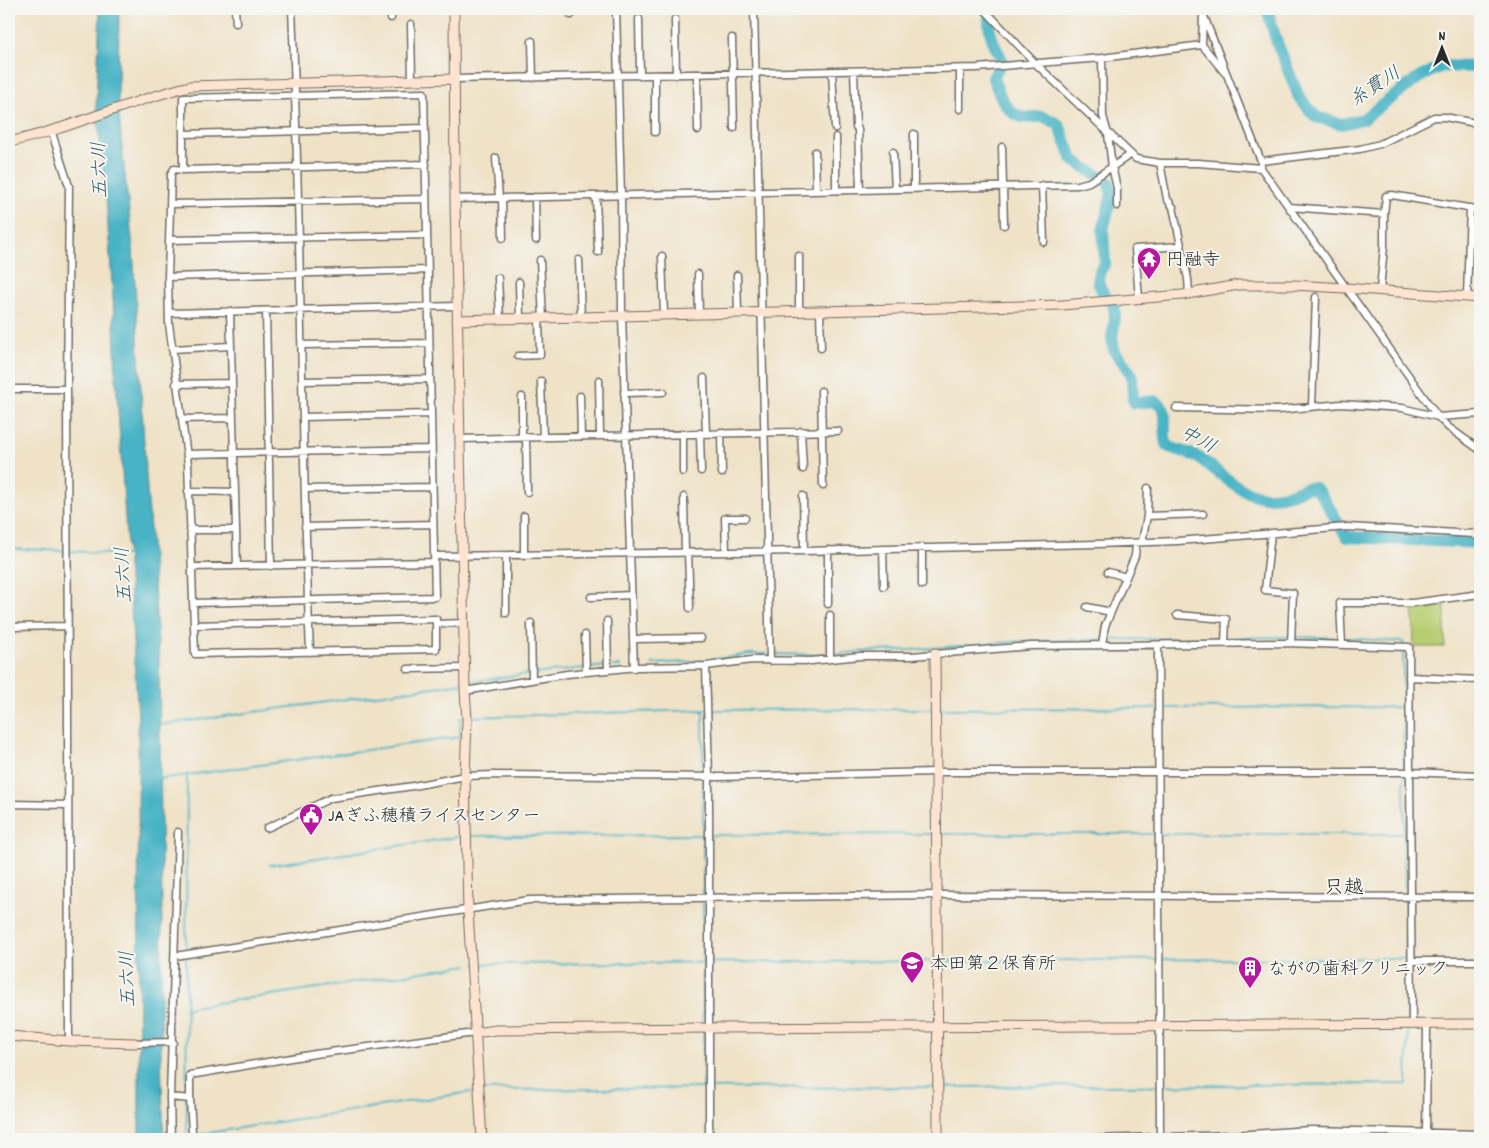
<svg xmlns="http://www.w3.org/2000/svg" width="1489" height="1148" viewBox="0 0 1489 1148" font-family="Dekko,'Klee One',sans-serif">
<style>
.green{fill:#b6cd71;stroke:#707c4e}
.water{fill:#47b3c5;stroke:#396f78}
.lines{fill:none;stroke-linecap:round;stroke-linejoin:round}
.stream{stroke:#47b3c5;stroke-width:2}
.river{stroke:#47b3c5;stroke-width:12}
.street-casing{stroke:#706b62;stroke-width:9}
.secondary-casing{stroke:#706b62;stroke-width:11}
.street{stroke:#fff;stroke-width:6}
.secondary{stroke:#fde4d1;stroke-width:9}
.labels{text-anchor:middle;stroke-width:4;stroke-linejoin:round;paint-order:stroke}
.poi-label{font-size:18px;fill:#2b2b2b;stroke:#f6f6f2;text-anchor:start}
.water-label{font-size:19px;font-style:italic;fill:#355b61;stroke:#f6f6f2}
.quarter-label{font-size:20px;fill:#2b2b2b;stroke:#f6f6f2}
</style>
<rect width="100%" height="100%" fill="#f6f6f2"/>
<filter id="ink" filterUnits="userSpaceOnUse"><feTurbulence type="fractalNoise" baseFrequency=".02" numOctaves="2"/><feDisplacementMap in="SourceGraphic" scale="10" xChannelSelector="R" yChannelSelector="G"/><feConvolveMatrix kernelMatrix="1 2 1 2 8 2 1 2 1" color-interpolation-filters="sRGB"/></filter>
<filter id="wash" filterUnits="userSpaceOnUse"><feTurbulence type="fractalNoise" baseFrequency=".0096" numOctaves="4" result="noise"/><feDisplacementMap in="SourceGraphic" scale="20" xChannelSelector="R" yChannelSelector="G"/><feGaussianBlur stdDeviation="1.12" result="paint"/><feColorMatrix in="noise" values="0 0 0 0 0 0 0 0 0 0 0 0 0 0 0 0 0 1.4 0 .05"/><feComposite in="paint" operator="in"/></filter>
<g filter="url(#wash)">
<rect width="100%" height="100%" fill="#efe2c7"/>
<path class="green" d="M1445 604V647H1414L1413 607Z"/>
<path class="water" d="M100 9H119L118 98 121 138 133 248 145 459 159 656 162 905 161 1059 164 1139H139L138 717 116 380 113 300 106 198 96 105Z"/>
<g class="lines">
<path class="stream" d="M9 548 25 550 28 549 65 551
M70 551 128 555
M1293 637 1339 638
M1343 638 1403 642V645
M1403 649 1404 770
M772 654 824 655 868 651 909 650 1024 641 1289 637
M652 664 704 661 750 654H767
M612 666H620
M589 668 605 666
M534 674 584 668
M467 682 529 674
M1161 708 1404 707
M939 709 1156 708
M703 710V896
M469 717 703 710 931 709
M160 725 463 683
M1404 774 1405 895
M159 779 460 737V718L464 717
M941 834H1156
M1161 834H1405
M468 836 933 834
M270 865 464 836
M1405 899 1408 1022
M703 900V1026
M186 952 187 775
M186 957 187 1139
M940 961 1407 958
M475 964 935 961
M185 1008 468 965
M703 1030V1088
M941 1087 1407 1084 1408 1027
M711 1088 934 1087
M481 1090 707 1088
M195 1135 477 1091"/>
<path class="river" d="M990 9C986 28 993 43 1002 60L993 78C999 93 1005 113 1022 117 1029 119 1035 116 1042 117 1047 117 1054 122 1059 125L1073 160 1108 182 1112 193 1103 230 1105 263 1099 273 1098 282 1104 295 1114 305 1115 318 1112 338 1114 350 1132 375 1133 399 1135 403 1155 401 1161 405 1165 413V440L1169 447C1179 450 1190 453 1199 458 1219 471 1240 495 1266 497 1274 497 1284 496 1293 493 1302 490 1304 486 1315 488L1322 496 1347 537 1480 543
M1267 9 1276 40 1299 97 1316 117 1342 124 1363 119 1420 77 1442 66 1480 67"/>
</g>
</g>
<g filter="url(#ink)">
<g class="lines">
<g class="street-casing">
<path id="street" d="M235 9 236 23
M292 9C301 223 301 438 310 652
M390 9 391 18
M571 9V15
M616 9 621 195 622 316 634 668
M754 9 770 661
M984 9 1036 64 1136 159 1160 163H1198L1261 168
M1201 9 1261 161V168L1438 417 1448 427 1480 450
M639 19 640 76
M675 19 676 75
M411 24 412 80
M732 38 734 128
M532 41 533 78
M1202 45 1225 73
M1102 58 1103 116 1108 134 1112 167 1117 188V206
M960 69V109
M832 71 835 128
M854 71 856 127 858 129 860 190
M697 74 698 130
M655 75V132
M454 79 977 68 1102 58 1202 45 1203 15
M51 130 69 186 67 389 69 1041
M184 134 425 128
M914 134V188
M836 137V190
M1002 147 1004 225
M815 152 816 190
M893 152 895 189
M496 158 499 198
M1261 161 1360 149 1380 144 1434 117H1445L1480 124
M1160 163 1167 199 1173 207 1188 279 1189 293
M183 170 426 164
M1042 185 1044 242
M596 196 598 252
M535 197 536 240
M502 198 503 238
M455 199 1078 185 1089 182 1130 155
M171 204 426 199
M1289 207 1384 214 1386 196 1392 195 1480 210
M169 240 427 235
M662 256 664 315
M540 260 543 318
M579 260 581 317
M698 274 699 314
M737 275 738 312
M168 277 428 270
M498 278 500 319
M519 282 520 318
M1380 290 1384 247V214
M1467 297 1470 208
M1139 298 1135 249 1181 246
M820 310 821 348
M230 311 237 566
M266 311 271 566
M799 311V256
M170 313 457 306
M303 345 429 343
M172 349 230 346
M518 356 540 355 539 318
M704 378 706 433
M599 380 600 436
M303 381 430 379
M541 381 543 437
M176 384 231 383
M9 389H67
M821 391 823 486
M624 393 663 392
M580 396 581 436
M522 397V437
M1312 406 1316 297
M1176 408 1278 410 1341 404 1402 408 1438 417 1480 414
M303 417 431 414
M182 419 232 418
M801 431 803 469
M721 432 722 473
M683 433V472
M700 433 701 471
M526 437 527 492
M460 439 838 431
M187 454 431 449
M305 489 432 487
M188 491 235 492
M803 496 804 551
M684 497 685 553
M524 516V556
M1147 516 1203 514
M305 527 433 524
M190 530H236
M1271 533 1265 590 1293 593 1291 643
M1142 542 1147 516 1148 488
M922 547V585
M883 549 884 586
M828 550V604
M726 552 725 518H745
M688 553 690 608
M434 556 804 551 1097 544 1178 541 1347 527 1475 534
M506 556V613
M192 567 434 562
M1108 572 1126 577
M591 597 631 595
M193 603 435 597 424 93 183 98V170L174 169 171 174 168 277 169 324 188 464 195 654 436 649V624
M1087 607 1111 612
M830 615V659
M1177 615 1226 619 1225 643
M607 621 608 670
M531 623 532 680
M194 625 436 619V624L464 623
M9 627 67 626
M585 635 586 672
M633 639 701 638
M1102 645 1105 626 1135 556 1136 543
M1158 645 1160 1137
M1342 645 1340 603H1412L1480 594
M706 666 709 776V1139
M408 669 464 668
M1409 677 1480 680
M465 691 567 674 637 667 706 666 752 660 811 661 860 656H912L1031 646 1286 643 1409 647 1412 1024
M9 804 68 805
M267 828 331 798 413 786 465 776 493 775 719 777 936 772H1409L1480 775
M175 956 529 900 937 895 1480 897
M1411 961H1480
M135 1043 173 1042
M170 1097 190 1099V1075L315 1054 475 1033
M190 1099 192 1132 194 1139
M1294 1131V1139
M1352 1131V1139
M171 1139 170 1097 178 832
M1091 1139 1235 1135 1311 1130 1480 1134
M1426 1139 1427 1025"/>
</g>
<g class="secondary-casing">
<path id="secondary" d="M454 9 455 199 465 691 467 719 465 776 468 911 482 1139
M9 142C70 129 128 101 190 86L454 79
M457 320 1062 305 1182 295 1238 285H1293L1345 288 1480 298
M1475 534 1480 535
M935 653 937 895 938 1139
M475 1033 496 1030 710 1028 1480 1024
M9 1036 69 1041 135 1043"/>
</g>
<use href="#street" class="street"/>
<use href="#secondary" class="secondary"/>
</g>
</g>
<defs>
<g id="temple-pin" transform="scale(1.25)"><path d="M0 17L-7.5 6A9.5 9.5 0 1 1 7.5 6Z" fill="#b5179e" stroke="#f6f6f2"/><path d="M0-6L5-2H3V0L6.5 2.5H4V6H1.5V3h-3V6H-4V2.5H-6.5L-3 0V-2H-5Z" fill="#fff"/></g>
<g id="civic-pin" transform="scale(1.25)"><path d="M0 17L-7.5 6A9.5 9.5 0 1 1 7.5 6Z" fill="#b5179e" stroke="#f6f6f2"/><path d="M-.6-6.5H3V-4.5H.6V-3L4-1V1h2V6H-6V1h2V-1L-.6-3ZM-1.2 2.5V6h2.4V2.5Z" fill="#fff"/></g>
<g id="school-pin" transform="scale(1.25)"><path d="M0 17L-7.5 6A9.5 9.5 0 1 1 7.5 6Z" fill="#b5179e" stroke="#f6f6f2"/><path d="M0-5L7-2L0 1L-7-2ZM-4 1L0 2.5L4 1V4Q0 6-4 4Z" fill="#fff"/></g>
<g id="building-pin" transform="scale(1.25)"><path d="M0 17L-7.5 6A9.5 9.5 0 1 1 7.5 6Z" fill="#b5179e" stroke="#f6f6f2"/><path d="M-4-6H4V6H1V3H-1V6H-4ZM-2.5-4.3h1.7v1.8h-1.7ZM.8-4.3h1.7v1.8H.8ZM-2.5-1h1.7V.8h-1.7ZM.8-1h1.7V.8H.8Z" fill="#fff"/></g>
</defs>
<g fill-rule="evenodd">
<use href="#temple-pin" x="1149" y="259"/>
<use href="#civic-pin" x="311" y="815"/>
<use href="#school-pin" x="912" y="963"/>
<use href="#building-pin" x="1250" y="968"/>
</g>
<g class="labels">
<g class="poi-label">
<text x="1166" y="265">円融寺</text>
<text x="328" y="821">JAぎふ穂積ライスセンター</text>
<text x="930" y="969">本田第２保育所</text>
<text x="1268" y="974">ながの歯科クリニック</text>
</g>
<g class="water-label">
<text transform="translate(1374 85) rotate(-33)" y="7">糸貫川</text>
<text transform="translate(98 170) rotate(-92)" y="7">五六川</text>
<text transform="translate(1199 438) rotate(29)" y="7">中川</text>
<text transform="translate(122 575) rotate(-93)" y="7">五六川</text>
<text transform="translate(126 979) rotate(-92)" y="7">五六川</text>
</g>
<g class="quarter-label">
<text x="1344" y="893">只越</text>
</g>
</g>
<rect width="1489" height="1148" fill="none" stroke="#f6f6f2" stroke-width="30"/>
<g transform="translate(1442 48)" stroke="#f6f6f2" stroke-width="4" paint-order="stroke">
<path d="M0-4L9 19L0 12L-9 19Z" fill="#2b2b2b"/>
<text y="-8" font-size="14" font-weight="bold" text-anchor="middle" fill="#2b2b2b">N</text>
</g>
</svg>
